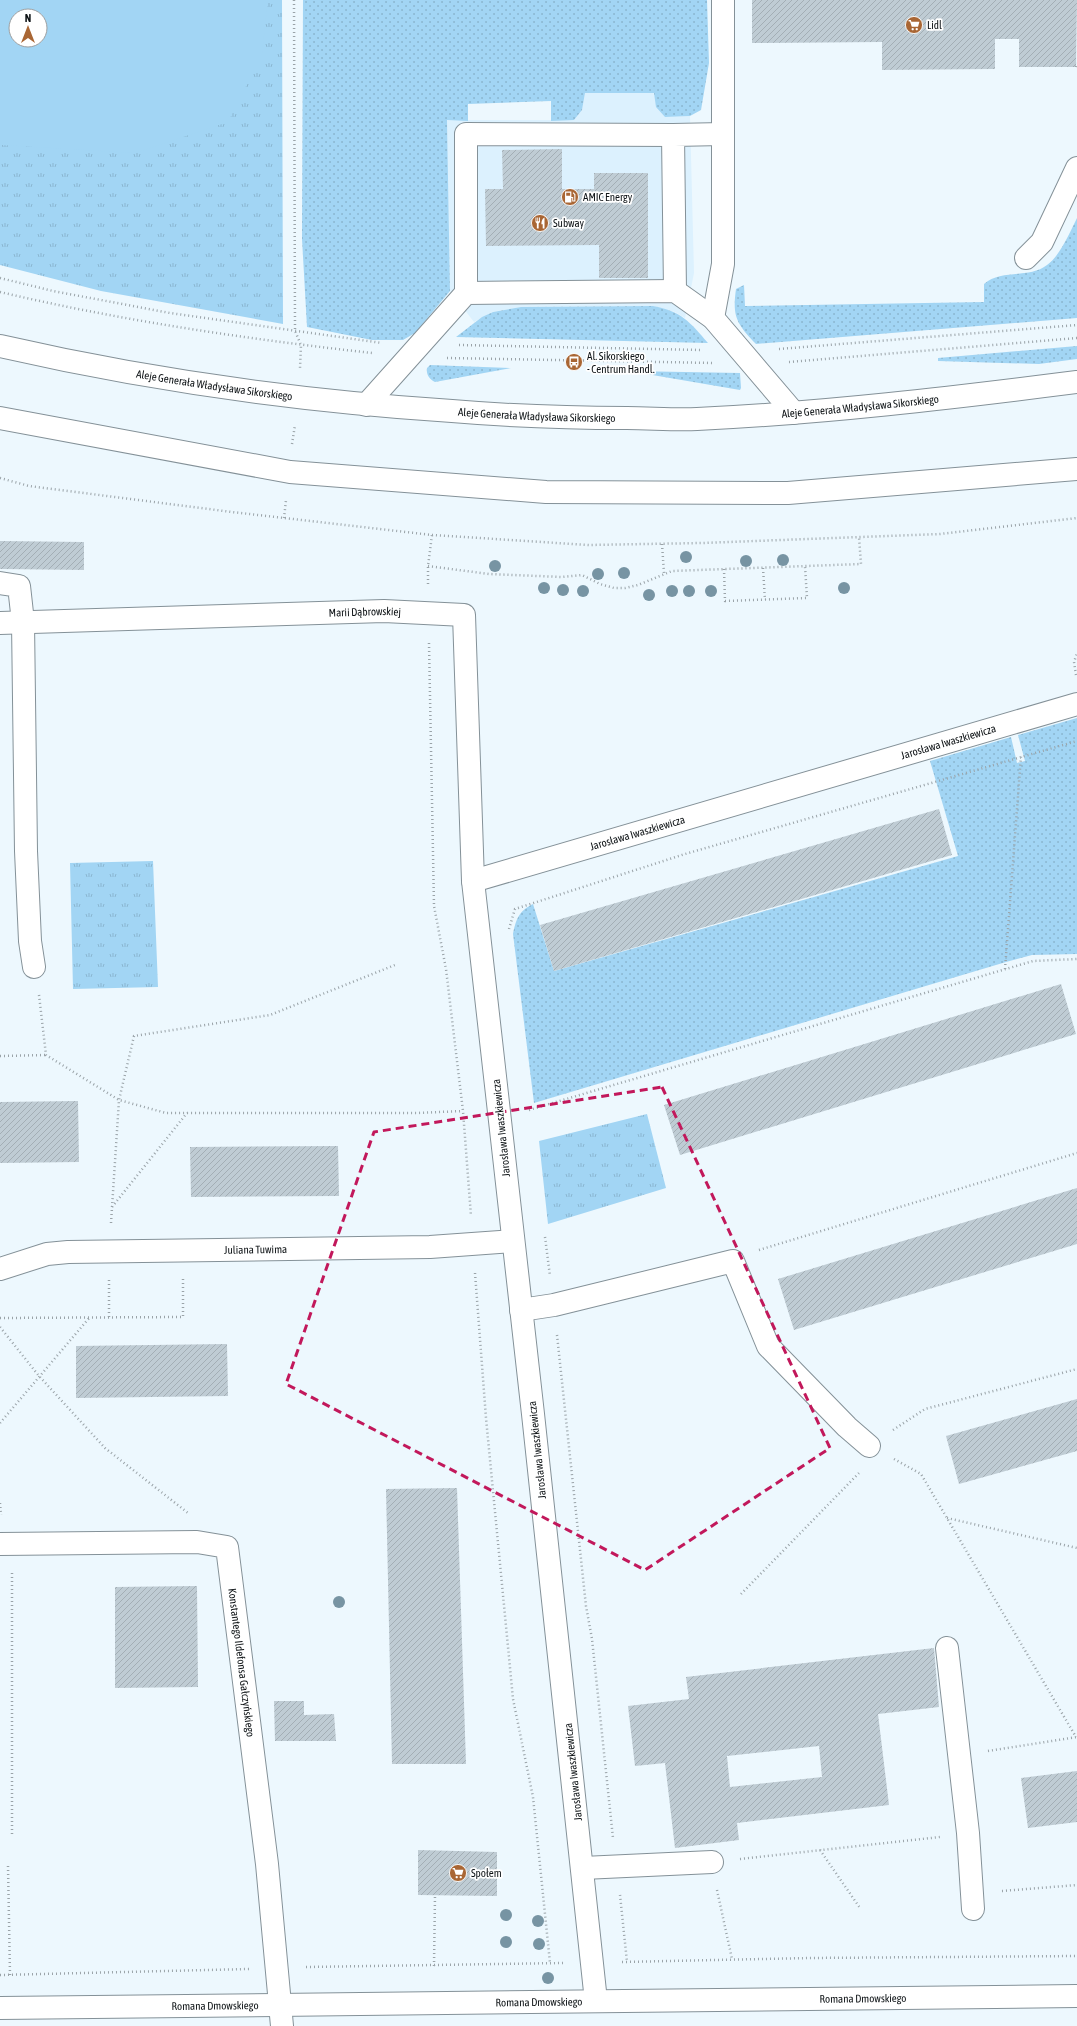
<svg xmlns="http://www.w3.org/2000/svg" width="1077" height="2026" viewBox="0 0 1077 2026" font-family="'Asap Condensed',sans-serif">
<style>
.built{fill:#dcf1fe}
.grass{fill:url(#grass-dots)}
.park{fill:url(#park-tufts);fill-rule:evenodd}
.pitch{fill:#a2d5f4;fill-rule:evenodd}
.building{fill:url(#building-hatch);fill-rule:evenodd}
.lines{fill:none;stroke-linecap:round;stroke-linejoin:round}
.minor-casing{stroke:#849198;stroke-width:24}
.major-casing{stroke:#849198;stroke-width:24}
.path{stroke:#9aa3a8;stroke-width:2.5;stroke-dasharray:1 3;stroke-linecap:butt}
.minor{stroke:#fff;stroke-width:22}
.major{stroke:#fff;stroke-width:22}
.tree{fill:#7794a3}
.marked{fill:none;stroke:#c2185b;stroke-width:3;stroke-dasharray:8 5;stroke-linejoin:round}
.labels{text-anchor:middle;stroke-width:3.5;stroke-linejoin:round;paint-order:stroke}
.poi-label{font-size:11px;fill:#0d1215;stroke:#fff;text-anchor:start}
.street-label{font-size:11px;fill:#0d1215;stroke:#fff}
</style>
<defs>
<pattern id="grass-dots" width="8" height="8" patternUnits="userSpaceOnUse"><rect width="8" height="8" fill="#a2d5f4"/><path d="M2 2h.1M6 6h.1" fill="none" stroke="#8ab6d0" stroke-width="1.8" stroke-linecap="round"/></pattern>
<pattern id="park-tufts" width="24" height="20" patternUnits="userSpaceOnUse"><rect width="24" height="20" fill="#a2d5f4"/><path d="M3 7l-1-3M5 7V3M7 7l1-3M15 17l-1-3M17 17v-4M19 17l1-3" fill="none" stroke="#8ab6d0"/></pattern>
<pattern id="building-hatch" width="6" height="6" patternUnits="userSpaceOnUse"><rect width="6" height="6" fill="#bfccd4"/><path d="M-1 1l2-2M0 6l6-6M5 7l2-2" fill="none" stroke="#a3aeb5"/></pattern>
</defs>
<rect width="100%" height="100%" fill="#edf8fe"/>
<path class="built" d="M585 93H654L665 117 690 116 694 273 685 318 675 312 653 306 521 307 492 312 474 322 450 291 447 120H574L582 110Z"/>
<path class="grass" d="M303 0H707L709 63 701 110 690 116 665 117 656 107 654 93H585L582 110 574 120 551 121V101L468 104V121L447 120 450 291 415 333 403 340H372L307 327 302 239Z
M1077 218V318L756 344C737 324 732 317 736 289L744 285 745 306 984 302V284C1001 269 1029 279 1047 265 1060 256 1070 232 1077 218Z
M653 306C681 311 690 322 708 343L456 337 482 317 493 312 521 307Z
M1077 346V359L1039 364 938 361V358Z
M430 365 511 368 435 382C429 379 426 374 427 368Z
M629 371 740 373 741 388 740 390Z
M1077 718V954L1032 955 1006 962 534 1103 513 934C516 919 519 911 533 904L554 971 958 856 930 761 1011 737 1017 763 1025 761 1018 735Z"/>
<path class="park" d="M0 0H282L283 324 101 291 0 265ZM16 16H40V40H16Z
M153 861 158 987 73 989 70 863Z
M647 1114 666 1188 548 1224 539 1141Z"/>
<path class="pitch" d="M0 0H268L262 54 228 122 135 153 0 145ZM16 16H40V40H16Z"/>
<path class="building" d="M752 0H1077L1076 67H1019V39H995V69L882 70V42L752 43Z
M562 149V189H594V173H648V278H599V245L486 246 485 189H503L502 150Z
M0 541 84 542V570L0 569Z
M939 809 952 855 554 971 540 925Z
M1061 984 1076 1034 680 1155 664 1105Z
M78 1101 79 1162 0 1163V1102Z
M338 1146 339 1196 191 1197 190 1147Z
M1077 1188V1244L794 1330 778 1279Z
M227 1344 228 1396 76 1398V1346Z
M1077 1399V1451L959 1484 946 1436Z
M457 1488 466 1764H392L386 1489Z
M197 1586 198 1687 115 1688V1587Z
M934 1648 939 1707 878 1714 889 1805 737 1823 739 1840 675 1848 665 1763 635 1766 628 1706 689 1699 686 1677ZM819 1746 822 1777 730 1787 727 1756Z
M274 1701H304V1715L334 1714 336 1741H275Z
M1077 1771V1822L1028 1828 1021 1778Z
M418 1850 497 1852V1896L418 1895Z"/>
<g class="lines">
<g class="minor-casing">
<g id="minor">
<path d="M1026 258 1042 242 1077 168"/>
<path d="M675 291 673 135 723 134V0"/>
<path d="M466 293V134L673 135"/>
<path d="M713 318 723 264V134"/>
<path d="M366 405 466 293 675 291 713 318 794 413"/>
<path d="M0 583 19 586 23 622 26 851 30 941 34 967"/>
<path id="s1" d="M0 623 384 611 464 615 473 881"/>
<path id="s2" d="M0 1269 47 1254 68 1252 430 1247 513 1241"/>
<path d="M521 1310 554 1305 733 1261 768 1346 847 1427 869 1446"/>
<path id="s3" d="M0 1544 197 1542 227 1547 267 1864 282 2026"/>
<path d="M947 1648 968 1833 973 1909"/>
<path d="M583 1868 712 1862"/>
<path id="s4" d="M596 2001 533 1414 473 881 1077 704"/>
<path id="s5" d="M0 2008 1077 1996"/>
</g>
</g>
<g class="major-casing">
<g id="major">
<path id="s6" d="M0 346C148 380 301 401 452 411 511 416 568 418 627 418 650 418 674 420 697 419 824 413 951 398 1077 382"/>
<path d="M0 418 290 472 546 492 788 493 1077 469"/>
</g>
</g>
<path class="path" d="M294 0 295 331 301 345 300 368
M1076 67 1077 63
M0 278 53 291 170 313 382 343
M0 292C123 321 247 339 372 353
M459 345 702 350
M779 349 1077 325
M447 358 714 363
M789 362 1077 338
M292 444 295 425
M0 478 29 486 232 512 432 535 589 545 702 543 940 534 1077 518
M284 518 286 500
M662 544 664 573
M428 566 489 574 562 577 582 575 600 584 614 588H625L638 585 672 571 861 564 859 537
M763 568 765 600
M724 569 725 601 807 598 805 566
M428 584V566L432 535
M429 643 434 906 446 969 463 1111 471 1216
M1076 675 1074 662 1077 653
M509 929 515 909 685 854 1077 741
M1005 969 1021 756
M39 995 46 1055 119 1100 166 1113H417L463 1111
M0 1056 46 1055
M529 1110 1033 961 1077 959
M112 1207 187 1113
M111 1223 119 1100 134 1036 270 1015 395 965
M545 1237 550 1276
M759 1250 1077 1153
M475 1273 486 1418 513 1699 533 1797 550 1963
M109 1317V1280
M0 1318 183 1317V1279
M0 1327 39 1376 105 1448 188 1513
M557 1335 586 1606 592 1639 613 1838
M0 1423 90 1317
M893 1430 925 1409 1077 1369
M894 1459 921 1474 1076 1737
M0 1503 1 1515
M947 1518 1077 1548
M741 1594 859 1473
M988 1751 1077 1737
M12 1834V1572
M820 1850 860 1908
M740 1859 940 1837
M8 1866 10 1975
M717 1890 732 1959
M1002 1891 1077 1885
M620 1895 627 1962
M622 1962 809 1958 1077 1956
M434 1966 435 1895
M306 1967 563 1963
M0 1975 249 1969"/>
<use href="#minor" class="minor"/>
<use href="#major" class="major"/>
</g>
<g class="tree">
<circle cx="686" cy="557" r="6"/>
<circle cx="783" cy="560" r="6"/>
<circle cx="746" cy="561" r="6"/>
<circle cx="495" cy="566" r="6"/>
<circle cx="624" cy="573" r="6"/>
<circle cx="598" cy="574" r="6"/>
<circle cx="544" cy="588" r="6"/>
<circle cx="844" cy="588" r="6"/>
<circle cx="563" cy="590" r="6"/>
<circle cx="583" cy="591" r="6"/>
<circle cx="672" cy="591" r="6"/>
<circle cx="689" cy="591" r="6"/>
<circle cx="711" cy="591" r="6"/>
<circle cx="649" cy="595" r="6"/>
<circle cx="339" cy="1602" r="6"/>
<circle cx="506" cy="1915" r="6"/>
<circle cx="538" cy="1921" r="6"/>
<circle cx="506" cy="1942" r="6"/>
<circle cx="539" cy="1944" r="6"/>
<circle cx="548" cy="1978" r="6"/>
</g>
<path class="marked" d="M662 1087 830 1448 645 1570 286 1384 374 1132Z"/>
<defs>
<g id="supermarket-disc" transform="scale(0.9)"><circle r="9.5" fill="#a96634" stroke="#fff"/><path d="M-6-5.5h2.5l.6 2H6L4.5 2H-2.5L-4.4-4H-6ZM-1.5 3.2a1.3 1.3 0 1 0 .1 0ZM3 3.2a1.3 1.3 0 1 0 .1 0Z" fill="#fff"/></g>
<g id="fuel-disc" transform="scale(0.9)"><circle r="9.5" fill="#a96634" stroke="#fff"/><path d="M-5.5-6h7V0h2V4h1.3V-2.5L3-4.5l.8-.8L6-3V5H2.5V1h-1V6h-7ZM-4.2-4.7v3.2H.2V-4.7Z" fill="#fff"/></g>
<g id="restaurant-disc" transform="scale(0.9)"><circle r="9.5" fill="#a96634" stroke="#fff"/><path d="M-5-6h1v4h1v-4h1v4h1v-4h1v5L-1.5 .5V6h-2V.5L-5-1ZM5-6V6H3V1.5H1.5Q1.5-4 5-6Z" fill="#fff"/></g>
<g id="bus-disc" transform="scale(0.9)"><circle r="9.5" fill="#a96634" stroke="#fff"/><path d="M-5-6H5V4H4V6H2V4H-2V6H-4V4H-5ZM-3.5-4V0h7V-4ZM-3.5 1.2v1.5H-2V1.2ZM2 1.2v1.5H3.5V1.2Z" fill="#fff"/></g>
</defs>
<g fill-rule="evenodd">
<use href="#supermarket-disc" x="914" y="25"/>
<use href="#fuel-disc" x="570" y="197"/>
<use href="#restaurant-disc" x="540" y="223"/>
<use href="#bus-disc" x="574" y="362"/>
<use href="#supermarket-disc" x="458" y="1873"/>
</g>
<g class="labels">
<g class="poi-label">
<text x="927" y="29">Lidl</text>
<text x="583" y="201">AMIC Energy</text>
<text x="553" y="227">Subway</text>
<text x="587" y="360">Al. Sikorskiego<tspan x="587" dy="13">- Centrum Handl.</tspan></text>
<text x="471" y="1877">Społem</text>
</g>
<g class="street-label">
<text dy="4" stroke="none"><textPath href="#s6" startOffset="218">Aleje Generała Władysława Sikorskiego</textPath></text>
<text dy="4" stroke="none"><textPath href="#s6" startOffset="866">Aleje Generała Władysława Sikorskiego</textPath></text>
<text dy="4" stroke="none"><textPath href="#s6" startOffset="542">Aleje Generała Władysława Sikorskiego</textPath></text>
<text dy="4" stroke="none"><textPath href="#s1" startOffset="365">Marii Dąbrowskiej</textPath></text>
<text dy="4" stroke="none"><textPath href="#s4" startOffset="1622">Jarosława Iwaszkiewicza</textPath></text>
<text dy="4" stroke="none"><textPath href="#s4" startOffset="1298">Jarosława Iwaszkiewicza</textPath></text>
<text transform="translate(501 1128) rotate(-96)" y="4">Jarosława Iwaszkiewicza</text>
<text dy="4" stroke="none"><textPath href="#s2" startOffset="258">Juliana Tuwima</textPath></text>
<text transform="translate(537 1450) rotate(-96)" y="4">Jarosława Iwaszkiewicza</text>
<text dy="4" stroke="none"><textPath href="#s3" startOffset="344">Konstantego Ildefonsa Gałczyńskiego</textPath></text>
<text transform="translate(573 1772) rotate(-96)" y="4">Jarosława Iwaszkiewicza</text>
<text dy="4" stroke="none"><textPath href="#s5" startOffset="863">Romana Dmowskiego</textPath></text>
<text dy="4" stroke="none"><textPath href="#s5" startOffset="539">Romana Dmowskiego</textPath></text>
<text dy="4" stroke="none"><textPath href="#s5" startOffset="215">Romana Dmowskiego</textPath></text>
</g>
</g>
<g transform="translate(28 28)"><circle r="19" fill="#ffffff" stroke="#9ea0a1"/>
<path d="M0-3L7 15L0 10L-7 15Z" fill="#a96634"/>
<text y="-6" font-size="11" font-weight="bold" text-anchor="middle" fill="#0d1215">N</text>
</g>
</svg>
